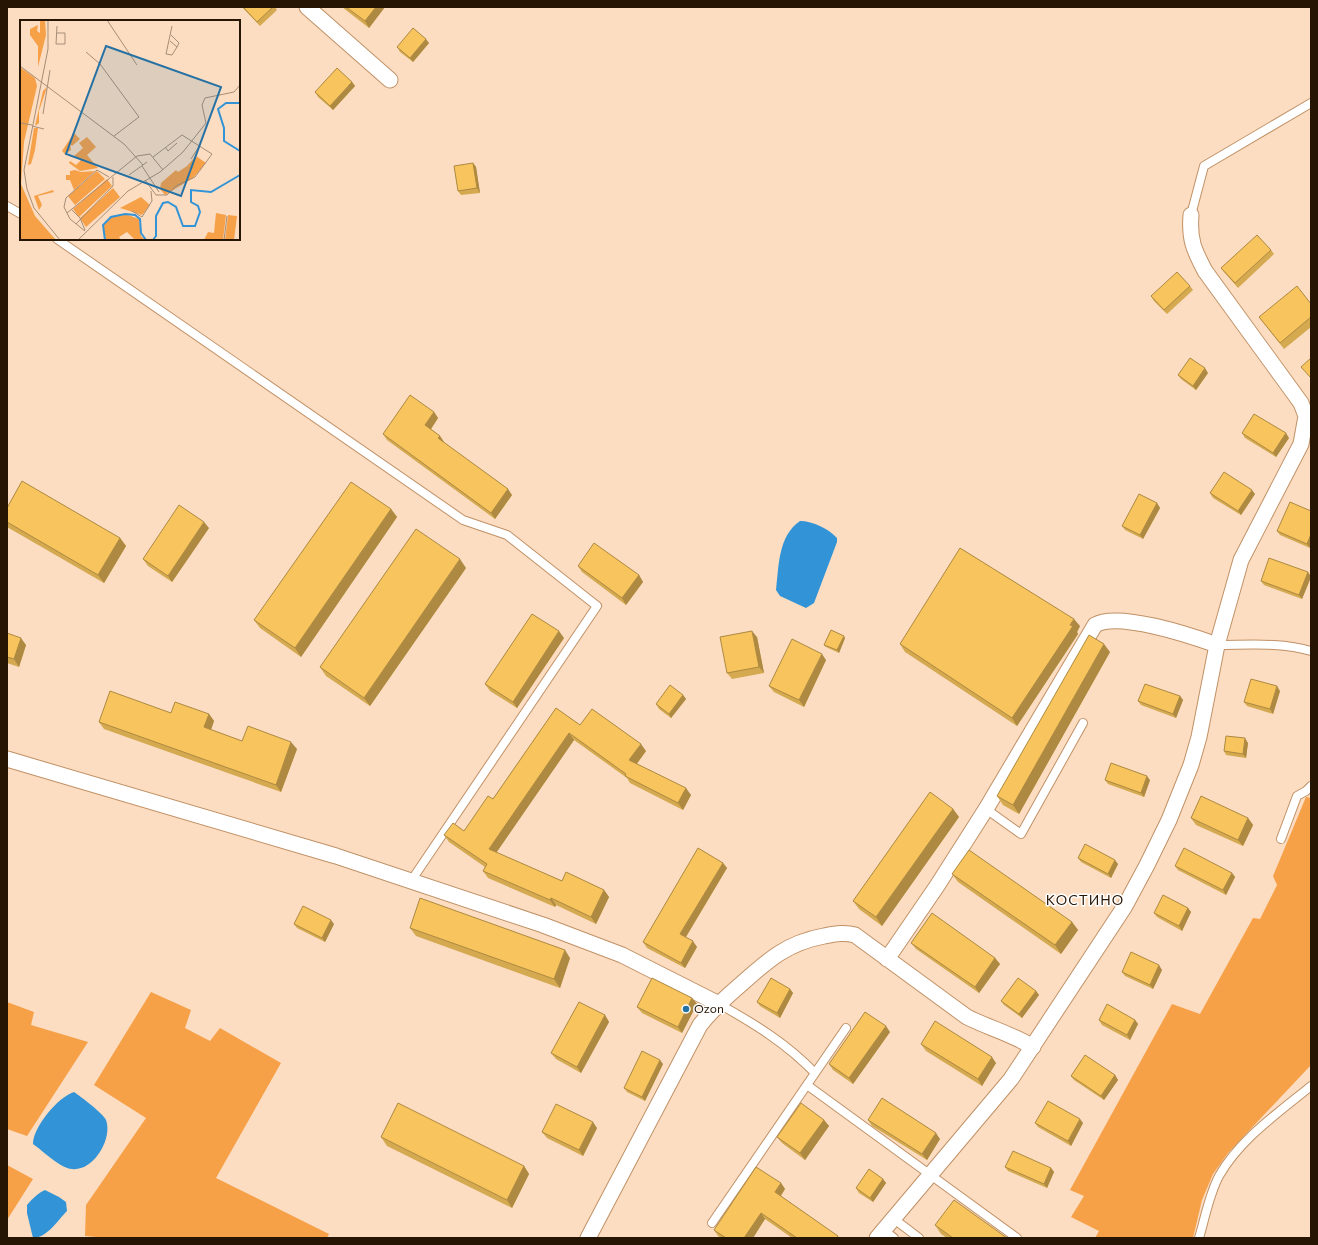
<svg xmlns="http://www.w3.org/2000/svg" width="1318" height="1245" viewBox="0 0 1318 1245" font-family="Commissioner,sans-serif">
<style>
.green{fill:#f6a048}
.water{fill:#3294d6}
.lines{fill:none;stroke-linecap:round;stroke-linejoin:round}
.service-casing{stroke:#c19166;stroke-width:10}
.minor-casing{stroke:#c19166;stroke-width:17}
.service{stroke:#fff;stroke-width:8}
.minor{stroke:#fff;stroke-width:15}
.wall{fill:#d4a950}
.shaded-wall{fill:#ad8941}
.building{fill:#f7c45d;stroke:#ad8941}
.poi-dot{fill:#2671a4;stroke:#fff;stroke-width:1.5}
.labels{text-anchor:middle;stroke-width:3;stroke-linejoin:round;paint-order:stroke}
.poi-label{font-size:12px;fill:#271504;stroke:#fff;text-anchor:start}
.quarter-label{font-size:14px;letter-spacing:1px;fill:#271504;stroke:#fff}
.inset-river{fill:none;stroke:#3294d6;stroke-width:2}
.inset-road{fill:none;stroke:#a78d76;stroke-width:1}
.view{fill:#2671a4;fill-opacity:0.15;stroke:#2671a4;stroke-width:2}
.inset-edge{fill:none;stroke:#271504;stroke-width:2}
</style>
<rect width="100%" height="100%" fill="#fcddc2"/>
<path class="green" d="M1306 797 1311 798V1065L1228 1153 1213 1174 1202 1200 1193 1238H1095L1099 1231 1071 1217 1084 1196 1070 1190 1172 1004 1200 1014 1253 918 1260 919 1277 885 1273 876Z
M151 992 191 1010 185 1028 210 1041 220 1028 281 1063 216 1178 329 1234 327 1238H108L85 1236 86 1205 146 1118 94 1085Z
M7 1002 34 1012 31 1025 88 1042 27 1136 7 1129Z
M7 1165 33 1179 7 1220Z"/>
<path class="water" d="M800 521C813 521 829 529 837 538V542L814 603 806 608 780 596 776 590C779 566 778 536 800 521Z
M74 1092C81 1097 103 1113 106 1120 113 1139 93 1172 72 1169 60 1168 43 1151 33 1144 33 1127 58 1097 74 1092Z
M45 1190 59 1197 66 1202 67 1211C58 1220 47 1238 33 1238L27 1213V1205C32 1199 38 1193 45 1190Z"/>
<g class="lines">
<g class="service-casing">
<path id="service" d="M7 206 21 214
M1191 215 1204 166 1311 103
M57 239 463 520 507 535 597 606 411 881
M1217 645C1248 645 1281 642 1311 651
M986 809 1021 834 1083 723
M1281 839 1297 796 1306 791 1311 786
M719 1004C755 1024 787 1044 815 1073
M807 1085 1017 1238
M894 1219 919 1238
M712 1223 846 1028
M884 1230 894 1238
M1199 1238C1205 1218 1209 1195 1219 1176 1240 1139 1278 1113 1311 1086"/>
</g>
<g class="minor-casing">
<path id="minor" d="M307 7 390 80
M7 759 336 856 543 925 622 955 719 1004
M887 959 937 886 986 809 1095 625C1118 611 1192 636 1217 645
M588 1238 700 1025C712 1010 725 998 739 986 767 961 786 943 824 936 835 934 844 932 855 935L967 1017C989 1028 1012 1034 1033 1047
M877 1238 1011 1079 1125 906 1147 865 1169 820 1191 765 1199 737 1217 645 1241 560 1301 444 1306 416 1301 403 1205 271C1194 250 1189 240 1191 215"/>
</g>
<use href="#service" class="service"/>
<use href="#minor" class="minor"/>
</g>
<path class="wall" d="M242 7H275L277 10 260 26Z
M342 7H385L369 28Z
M429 43 413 62 400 52 397 47Z
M352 82 355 86 333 110 318 97 315 92Z
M473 163 476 167 480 193 461 195 458 191Z
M1271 250 1274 254 1238 288 1224 272 1221 268Z
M1190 286 1193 290 1167 314 1154 301 1151 296Z
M1311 304V327L1284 349 1259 317Z
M1208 373 1196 390 1181 379 1178 375Z
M434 412 438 418 431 429 440 436 444 442V443L512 495 495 519 387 440 383 434Z
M1242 433 1289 438 1276 457 1245 438Z
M1210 493 1255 494 1241 515 1213 498Z
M1157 503 1160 508 1143 539 1125 530 1122 526Z
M7 508 120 538 126 546 104 583 7 527Z
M391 509 397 517 301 657 260 628 254 620Z
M1311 511V545L1310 548 1280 535 1277 531Z
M209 528 172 582 148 566 143 559Z
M578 566 639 575 643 582 626 605 582 572Z
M466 568 370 706 326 676 320 667Z
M1308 572 1311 577 1302 599 1264 585 1261 581Z
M1080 626 1077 632 1078 634 1017 726 905 652 900 644Z
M7 633 26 645 19 667 7 663Z
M757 637 764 673 732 679 727 673Z
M564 638 517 708 490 691 485 684Z
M845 638 839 653 826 647 824 645Z
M1110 652 1019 814 1003 805 997 796Z
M826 660 804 707 774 692 769 686Z
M1280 691 1273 714 1247 706 1244 702Z
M683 695 686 699 671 718 659 709 656 704Z
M1180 696 1183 700 1176 718 1141 705 1138 701Z
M556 708 580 725 646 751 637 764 691 795 683 810 630 783 627 778 574 740 496 853 562 881 604 890 609 897 596 924 556 905 555 907 488 878 483 871 485 867 449 842 444 835 464 831 493 799Z
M171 713 209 714 214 721 211 730 242 741 297 749 281 792 104 729 99 722Z
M1248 743 1246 758 1226 755 1224 751Z
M1105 780H1150L1144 797 1108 784Z
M953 809 959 817 882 926 859 909 853 901Z
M1191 818H1248L1253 825 1243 846 1196 825Z
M1078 858 1118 864 1111 878 1081 862Z
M723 863 727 868 686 937 697 947 685 968 647 948 643 942Z
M1175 866 1232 873 1235 877 1226 895 1178 870Z
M952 874 1072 922 1078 930 1061 954 958 882Z
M1188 908 1191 912 1182 931 1157 917 1154 913Z
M294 924H334L325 942 297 928Z
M410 928 570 958 560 988 416 936Z
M911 943 995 958 1000 964 979 993 916 949Z
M1162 970 1153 989 1125 976 1122 972Z
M790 989 793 993 780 1018 760 1006 757 1002Z
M1036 991 1039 995 1022 1018 1004 1005 1001 1001Z
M692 998 697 1004 682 1033 642 1013 637 1007Z
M605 1015 609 1022 581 1073 556 1059 551 1053Z
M1099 1020H1135L1138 1024 1130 1040 1102 1025Z
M890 1032 853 1084 833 1070 829 1064Z
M921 1044 996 1063 982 1086 926 1051Z
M663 1064 645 1101 627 1092 624 1088Z
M1115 1075 1118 1080 1104 1100 1074 1080 1071 1076Z
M824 1120 829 1126 805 1160 782 1143 777 1137Z
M868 1120 940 1139 927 1160 872 1126Z
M1035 1123H1083L1071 1146 1038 1127Z
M597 1128 583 1156 547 1138 542 1132Z
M381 1137 524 1166 529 1174 512 1208 387 1146Z
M1005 1167 1051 1168 1054 1172 1047 1188 1008 1171Z
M883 1179 886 1183 873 1202 859 1193 856 1188Z
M781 1183 785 1189 781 1196 840 1238H792L765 1219 753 1238H721L718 1236 714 1230Z
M935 1225 1007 1238H947L941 1234Z"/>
<path class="shaded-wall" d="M376 7H385L369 28 365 21Z
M426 39 429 43 413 62 410 58Z
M352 82 355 86 333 110 330 106Z
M473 163 476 167 480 193 477 188Z
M1205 368 1208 373 1196 390 1193 386Z
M434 412 438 418 429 432 425 425Z
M1286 433 1289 438 1276 457 1273 453Z
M440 436 444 442 443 445 438 438Z
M508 489 512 495 495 519 491 513Z
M1252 490 1255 494 1241 515 1238 511Z
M1157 503 1160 508 1143 539 1140 535Z
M391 509 397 517 301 657 295 648Z
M204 522 209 528 172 582 168 576Z
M1311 534V545L1310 548 1307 544Z
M120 538 126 546 104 583 98 575Z
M460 559 466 568 370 706 364 698Z
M1308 572 1311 577 1302 599 1299 595Z
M639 575 643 582 626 605 622 598Z
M1074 619 1080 626 1077 632 1078 634 1017 726 1012 718Z
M559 631 564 638 517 708 513 702Z
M752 631 757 637 764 673 759 667Z
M844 636 845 638 839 653 837 650Z
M21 638 26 645 19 667 14 659Z
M1104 644 1110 652 1019 814 1013 805Z
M822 654 826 660 804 707 799 700Z
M1277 686 1280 691 1273 714 1270 709Z
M683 695 686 699 671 718 669 714Z
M1180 696 1183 700 1176 718 1173 714Z
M209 714 214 721 209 735 204 727Z
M569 733 574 740 494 856 489 849Z
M1245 738 1248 743 1246 758 1243 754Z
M291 742 297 749 281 792 276 785Z
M641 744 646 751 634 767 629 760Z
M1147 776 1150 780 1144 797 1141 793Z
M686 788 691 795 683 810 678 803Z
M953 809 959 817 882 926 876 917Z
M1248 818 1253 825 1243 846 1238 840Z
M1115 860 1118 864 1111 878 1108 874Z
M723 863 727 868 684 940 680 934Z
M1232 873 1235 877 1226 895 1223 890Z
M604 890 609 897 596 924 591 917Z
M551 898 556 905 555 907 550 900Z
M1188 908 1191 912 1182 931 1179 926Z
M331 920 334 924 325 942 322 938Z
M1072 922 1078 930 1061 954 1055 945Z
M693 941 697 947 685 968 681 963Z
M565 950 570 958 560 988 554 979Z
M995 958 1000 964 979 993 975 987Z
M1159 965 1162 970 1153 989 1150 985Z
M790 989 793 993 780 1018 777 1013Z
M1036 991 1039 995 1022 1018 1019 1014Z
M692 998 697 1004 682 1033 678 1027Z
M605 1015 609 1022 581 1073 577 1067Z
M1135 1020 1138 1024 1130 1040 1127 1035Z
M886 1026 890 1032 853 1084 849 1078Z
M992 1057 996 1063 982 1086 978 1079Z
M660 1060 663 1064 645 1101 642 1097Z
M1115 1075 1118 1080 1104 1100 1101 1096Z
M1080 1119 1083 1123 1071 1146 1068 1141Z
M824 1120 829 1126 805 1160 800 1153Z
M593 1122 597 1128 583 1156 579 1150Z
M936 1133 940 1139 927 1160 922 1154Z
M524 1166 529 1174 512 1208 507 1200Z
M1051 1168 1054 1172 1047 1188 1044 1184Z
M883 1179 886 1183 873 1202 870 1198Z
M781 1183 785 1189 779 1198 775 1192Z
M761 1213 765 1219 753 1238H744Z"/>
<path class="building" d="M243 7H273L257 22Z
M346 7H376L365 21Z
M413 28 426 39 410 58 397 47Z
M337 68 352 82 330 106 315 92Z
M473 163 477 188 458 191 454 166Z
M1257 235 1271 250 1235 283 1221 268Z
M1177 272 1190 286 1164 310 1151 296Z
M1297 286 1311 304V317L1280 343 1259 317Z
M1190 358 1205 368 1193 386 1178 375Z
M1311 358V378L1301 367Z
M410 395 434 412 425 425 440 436 438 438 508 489 491 513 383 434Z
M1254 414 1286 433 1273 453 1242 433Z
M1224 472 1252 490 1238 511 1210 493Z
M22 481 120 538 98 575 7 522V508Z
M351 482 391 509 295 648 254 620Z
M1139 494 1157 503 1140 535 1122 526Z
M1290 502 1311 511V534L1307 544 1277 531Z
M179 505 204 522 168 576 143 559Z
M416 529 460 559 364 698 320 667Z
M594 543 639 575 622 598 578 566Z
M960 548 1074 619 1070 625 1073 626 1012 718 900 644Z
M1269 558 1308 572 1299 595 1261 581Z
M532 614 559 631 513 702 485 684Z
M831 630 844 636 837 650 824 645Z
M752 631 759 667 727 673 720 637Z
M7 633 21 638 14 659 7 657Z
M1089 635 1104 644 1013 805 997 796Z
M792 639 822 654 799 700 769 686Z
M1251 679 1277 686 1270 709 1244 702Z
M1145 684 1180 696 1173 714 1138 701Z
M670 685 683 695 669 714 656 704Z
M110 691 171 713 175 702 209 714 204 727 242 741 248 726 291 742 276 785 99 722Z
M556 708 580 725 592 709 641 744 629 760 686 788 678 803 625 776 626 774 569 733 489 849 562 881 566 872 604 890 591 917 551 898 550 900 483 871 487 864 444 835 453 823 464 831 488 796 493 799Z
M1226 736 1245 738 1243 754 1224 751Z
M1111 763 1147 776 1141 793 1105 780Z
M930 792 953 809 876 917 853 901Z
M1201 796 1248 818 1238 840 1191 818Z
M1085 844 1115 860 1108 874 1078 858Z
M698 848 723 863 680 934 693 941 681 963 643 942Z
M1184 848 1232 873 1223 890 1175 866Z
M969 850 1072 922 1055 945 952 874Z
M1163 895 1188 908 1179 926 1154 913Z
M420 898 565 950 554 979 410 928Z
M303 906 331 920 322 938 294 924Z
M932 913 995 958 975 987 911 943Z
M1131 952 1159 965 1150 985 1122 972Z
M652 978 692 998 678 1027 637 1007Z
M771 978 790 989 777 1013 757 1002Z
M1018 978 1036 991 1019 1014 1001 1001Z
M579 1002 605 1015 577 1067 551 1053Z
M1107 1004 1135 1020 1127 1035 1099 1020Z
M865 1012 886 1026 849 1078 829 1064Z
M935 1021 992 1057 978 1079 921 1044Z
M642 1051 660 1060 642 1097 624 1088Z
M1085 1055 1115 1075 1101 1096 1071 1076Z
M882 1098 936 1133 922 1154 868 1120Z
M1048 1101 1080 1119 1068 1141 1035 1123Z
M398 1103 524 1166 507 1200 381 1137Z
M801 1103 824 1120 800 1153 777 1137Z
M556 1104 593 1122 579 1150 542 1132Z
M1013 1151 1051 1168 1044 1184 1005 1167Z
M756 1167 781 1183 775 1192 838 1236 837 1238H797L761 1213 744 1238H726L714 1230Z
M869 1169 883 1179 870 1198 856 1188Z
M954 1200 1007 1238H953L935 1225Z"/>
<circle class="poi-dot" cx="686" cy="1009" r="4"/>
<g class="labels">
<g class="poi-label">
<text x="694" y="1013">Ozon</text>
</g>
<g class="quarter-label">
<text x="1085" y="905">КОСТИНО</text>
</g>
</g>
<g transform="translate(20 20)">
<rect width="220" height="220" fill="#fcddc2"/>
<path d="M20 0H25L26 15 18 47V26L10 15V9L18 5 17 11 20 13ZM0 47 15 58 17 66 4 122 1 164 15 196 36 220H0ZM27 67 19 91V103L15 106 23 71ZM14 108H18L15 130 11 144 8 145ZM54 113 60 119 52 126 50 124 51 130 45 134 42 131ZM67 117 76 127 67 135 78 148 60 151 49 143 50 141 56 145 61 140 54 136 63 128 59 123ZM176 136 186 143 173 158 145 175 140 169 141 163 156 150 158 152 167 146ZM55 150 61 152 75 151 54 170 50 160H46V155H50V151ZM77 151 85 159 55 185 48 176ZM87 159 92 166 59 197 53 189ZM93 168 100 177 66 207 60 198ZM33 170 34 172 18 176 22 185 19 190 14 176ZM121 177 130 185 122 195 100 188ZM196 193 206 195 203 220H184L188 212 194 213ZM105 194 119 199 121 216 125 220H115L107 212 99 217 101 220H86L83 206 93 196ZM208 195 217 196 214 220H205Z" fill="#f6a048"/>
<path class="inset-river" d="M220 83H206L198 89 204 108V121L220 131M85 220 83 205 91 197 105 194 115 195 120 199 121 213 126 220M133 220 136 216V196L143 183 148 182 156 187 163 206H175L180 192 178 186 171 182V170L191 172 220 155"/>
<path class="inset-road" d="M28 0V29L4 150 7 169 14 188 40 220M87 0 117 45M152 6 146 34 152 35 157 27M37 13H45V24H36L37 6M150 21 157 27 159 23 151 15M66 32 80 44 119 97 94 116M0 46 104 124 123 145M23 94 30 50M0 103 12 105M12 106 24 109M146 128 148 131 157 123M171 139 180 125M122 146 139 172M109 155 127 142M125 160 136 175H147L156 166 175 157 192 134 162 115 133 137M51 189 60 198 65 210M112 191 122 197 132 181 131 171M47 193 117 136 130 134 143 150M56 204 93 166V157M65 211 50 199 44 187 46 178 77 150 89 157M58 220 108 171 140 152 163 132 186 103 182 85 185 78 214 72 220 65M204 220 207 196"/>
<path class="view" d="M86 26 201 67 161 176 46 134Z"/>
<rect width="220" height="220" class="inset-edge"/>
</g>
<rect width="1318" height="1245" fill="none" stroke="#271504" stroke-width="16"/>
</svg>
